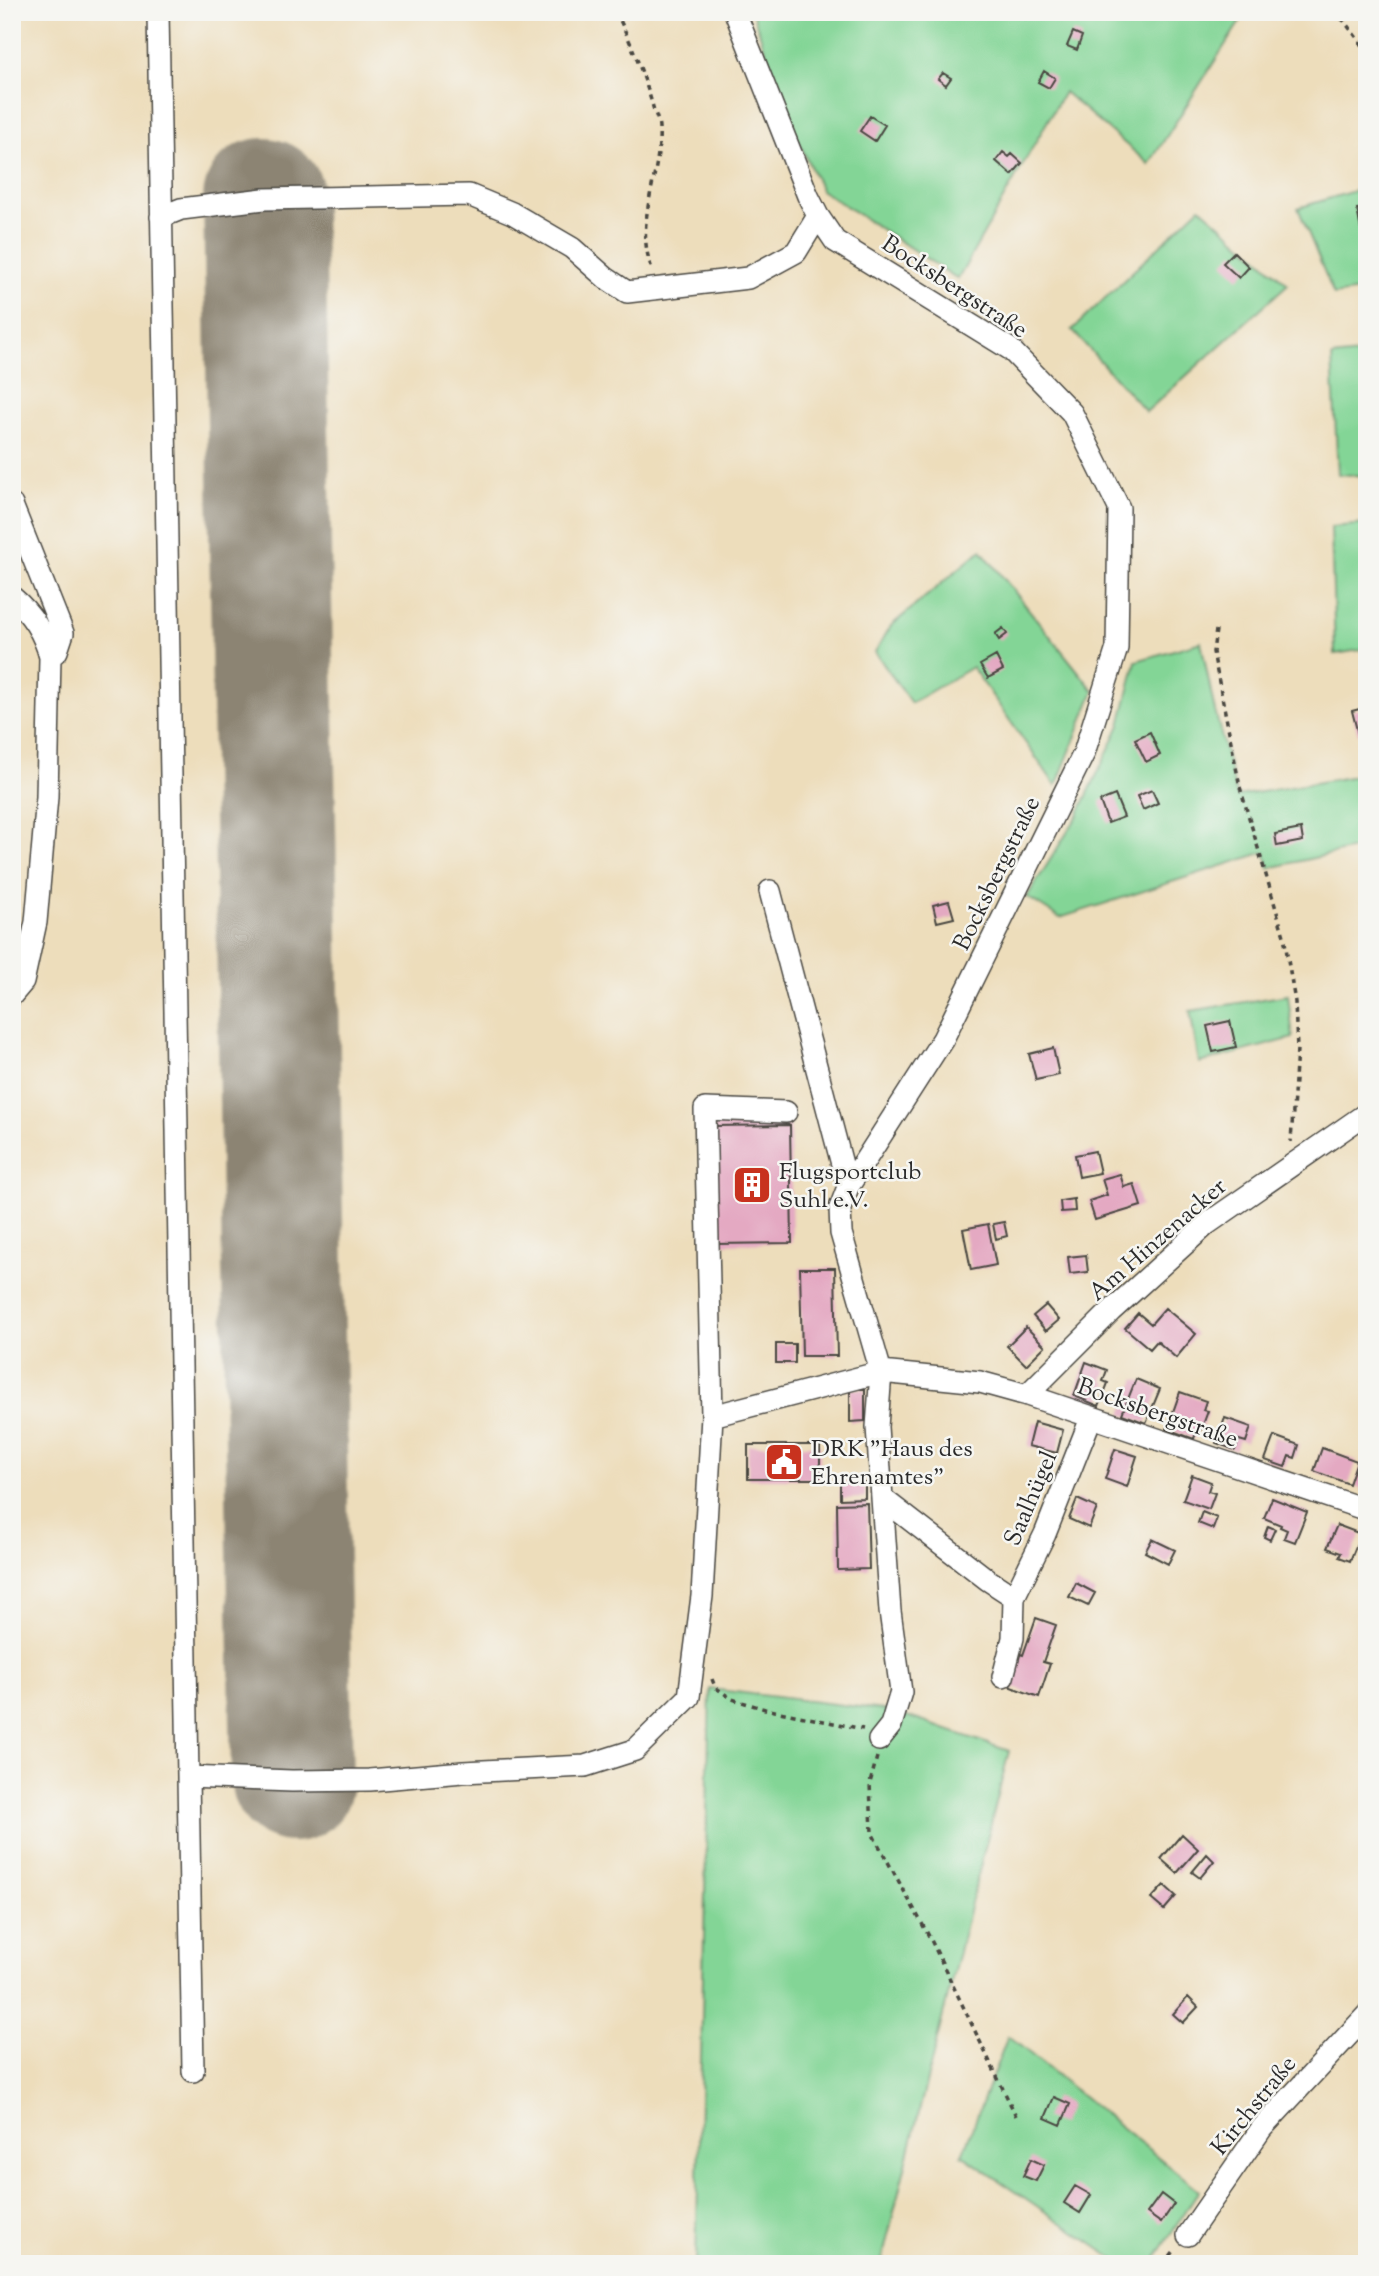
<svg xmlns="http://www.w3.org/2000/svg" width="1379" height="2276" viewBox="0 0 1379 2276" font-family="'Sorts Mill Goudy',serif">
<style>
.green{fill:#83d596;stroke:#578060;stroke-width:2}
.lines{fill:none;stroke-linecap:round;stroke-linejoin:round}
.runway{stroke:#8c8473;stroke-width:122}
.building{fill:#e4a9c2}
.minor-casing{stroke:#484641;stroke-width:24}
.path{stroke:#484641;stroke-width:3.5;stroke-dasharray:5 5;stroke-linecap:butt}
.minor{stroke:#fff;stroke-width:21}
.labels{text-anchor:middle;stroke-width:5;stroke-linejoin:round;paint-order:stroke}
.street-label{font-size:24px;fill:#2b2b2b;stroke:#f6f6f2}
.poi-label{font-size:24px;fill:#2b2b2b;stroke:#f6f6f2;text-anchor:start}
</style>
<rect width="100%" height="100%" fill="#f6f6f2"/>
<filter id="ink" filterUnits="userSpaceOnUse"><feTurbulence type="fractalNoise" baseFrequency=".0143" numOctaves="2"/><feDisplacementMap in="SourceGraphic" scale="14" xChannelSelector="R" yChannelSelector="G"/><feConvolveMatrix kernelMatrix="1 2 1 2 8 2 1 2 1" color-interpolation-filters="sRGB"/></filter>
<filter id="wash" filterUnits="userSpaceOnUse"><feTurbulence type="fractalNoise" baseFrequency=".00686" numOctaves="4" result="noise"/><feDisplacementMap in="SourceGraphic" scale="28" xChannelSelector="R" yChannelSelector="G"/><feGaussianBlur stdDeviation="1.57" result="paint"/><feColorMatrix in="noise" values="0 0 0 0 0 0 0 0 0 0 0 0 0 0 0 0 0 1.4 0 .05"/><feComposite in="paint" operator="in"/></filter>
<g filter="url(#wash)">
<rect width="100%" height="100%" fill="#edddbb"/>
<path class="green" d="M752 12H1237L1243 17 1149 164 1064 92 958 279 821 190 793 129Z
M1367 187V290L1334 295 1298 208Z
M1200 207 1288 284 1146 412 1072 330Z
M1367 353V476L1338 474 1332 357Z
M1367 524V649L1335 654 1331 527Z
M981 550 1094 691 1056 786 972 667 911 703 875 652 891 626Z
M1201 642 1214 707 1237 796 1362 775 1367 794V846L1269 868 1265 852 1060 918 1027 897 1078 815 1120 725 1136 661Z
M1288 995 1293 1038 1199 1063 1190 1011Z
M710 1689 892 1711 1009 1751 881 2264H696Z
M1008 2036 1199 2190 1152 2264H1122L962 2155Z"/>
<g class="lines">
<path class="runway" d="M264 199 292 1781"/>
</g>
<g id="blocks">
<path class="building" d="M1073 32 1082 36 1077 50 1067 46Z
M1044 71 1055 78 1049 88 1038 82Z
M943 73 951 78 946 85 938 79Z
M870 116 885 125 875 141 860 131Z
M1003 152 1009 157 1012 154 1022 163 1012 175 996 161Z
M1367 208V235L1362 236 1357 209Z
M1234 252 1249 267 1239 278 1223 263Z
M1003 628 1007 634 999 640 995 634Z
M996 656 1003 670 988 678 980 665Z
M1367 707V731L1358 734 1352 711Z
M1150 732 1160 755 1146 762 1135 739Z
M1152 790 1158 803 1143 810 1137 796Z
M1115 795 1124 817 1108 823 1100 801Z
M1301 829 1303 841 1277 846 1275 834Z
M949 901 954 918 937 922 933 905Z
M1230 1021 1236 1047 1213 1052 1207 1026Z
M1053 1048 1059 1075 1036 1080 1029 1054Z
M790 1125 792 1243 713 1244 712 1126Z
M1095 1151 1100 1173 1079 1177 1075 1155Z
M1120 1174 1124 1187 1134 1184 1141 1206 1095 1220 1089 1201 1107 1195 1102 1179Z
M1074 1199 1075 1211 1061 1212 1060 1201Z
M1004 1222 1007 1236 996 1239 993 1224Z
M988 1224 996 1265 971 1270 963 1229Z
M1086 1255 1088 1272 1070 1274 1068 1257Z
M800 1268H835L837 1356H802Z
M1046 1305 1059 1320 1046 1331 1033 1316Z
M1165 1308 1196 1334 1176 1358 1157 1341 1150 1349 1125 1328 1138 1313 1151 1324Z
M1026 1327 1045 1346 1026 1365 1007 1346Z
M776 1344H795V1363H776Z
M1086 1362 1107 1370 1103 1381 1108 1383 1099 1406 1074 1396Z
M1136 1379 1160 1389 1146 1423 1122 1414Z
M850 1389H865V1421L850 1422Z
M1180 1392 1206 1401 1203 1410 1208 1411 1201 1430 1197 1429 1194 1439 1167 1429Z
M1225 1418 1251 1427 1246 1442 1239 1440 1235 1450 1216 1443Z
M1034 1422 1063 1430 1057 1453 1028 1446Z
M1274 1436 1299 1445 1295 1458 1289 1456 1285 1467 1265 1460Z
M748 1445H820V1479H748Z
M1322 1448 1357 1461 1349 1484 1314 1471Z
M1115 1449 1137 1456 1127 1487 1105 1479Z
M1363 1462 1367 1463V1491L1355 1487Z
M1192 1475 1211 1482 1208 1491 1215 1493 1209 1509 1183 1500Z
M840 1482H865V1498L840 1499Z
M1272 1498 1307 1512 1295 1542 1284 1538 1287 1530 1280 1527 1281 1525 1264 1518Z
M1077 1499 1097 1508 1089 1528 1069 1519Z
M867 1503 869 1569 838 1570 837 1504Z
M1202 1512 1217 1518 1213 1529 1198 1523Z
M1337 1525 1361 1534 1350 1561 1339 1557 1341 1553 1327 1548Z
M1268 1526 1275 1529 1270 1540 1264 1537Z
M1152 1539 1175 1550 1168 1564 1145 1552Z
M1076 1583 1095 1593 1088 1606 1069 1597Z
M1036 1618 1056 1625 1043 1662 1050 1664 1039 1697 1008 1686 1020 1654 1023 1655Z
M1182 1834 1198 1849 1177 1873 1161 1859Z
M1207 1854 1214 1861 1200 1878 1192 1872Z
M1164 1885 1176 1896 1164 1910 1151 1899Z
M1188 1997 1198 2007 1183 2023 1173 2014Z
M1054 2097 1070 2104 1061 2125 1045 2118Z
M1031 2159 1044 2165 1036 2181 1023 2176Z
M1075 2186 1091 2195 1080 2213 1064 2203Z
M1161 2194 1174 2204 1161 2223 1147 2213Z"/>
</g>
</g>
<g filter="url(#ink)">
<use href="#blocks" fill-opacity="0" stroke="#484641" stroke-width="2"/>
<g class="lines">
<g class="minor-casing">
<path id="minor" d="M158 12 193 2071
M735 12 808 196 818 216 835 241 1010 349 1072 413 1119 508 1117 648 1084 753 943 1039 848 1187 840 1208 841 1233 881 1372 980 1382 1027 1395 1367 1510
M161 217 181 209 264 199 469 195 512 213 572 248 606 278 627 292 748 278 796 252 818 216
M12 505 63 633 57 651 50 657 47 797 36 922 23 982 12 995
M12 597C31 613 44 633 50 657
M770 891 848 1187
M786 1112 705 1109 712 1416 881 1372 877 1427 882 1498 988 1580 1014 1597 1013 1638 1003 1677
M1027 1395 1111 1311 1207 1224 1367 1113
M1014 1597 1045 1534 1091 1418
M879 1740 891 1725 901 1692 890 1611 882 1498
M188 1777 292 1781 370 1780 463 1772 585 1766 635 1750 689 1697 702 1596 712 1416
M1188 2235 1262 2128 1367 2015"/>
</g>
<path class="path" d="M616 12C631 42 644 75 653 107 655 114 659 121 659 128 662 177 632 223 653 271
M1333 12 1344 21 1367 51
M1216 630 1213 652 1240 787 1284 936 1295 1002 1297 1049 1291 1142
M712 1679 715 1687 732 1699 765 1709 863 1729
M877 1757 870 1783 872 1833 930 1938 1016 2116
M1164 2264 1175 2250"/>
<use href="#minor" class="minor"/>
</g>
</g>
<defs>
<g id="building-square" transform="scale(2.0125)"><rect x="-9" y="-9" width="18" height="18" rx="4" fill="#c8321e" stroke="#f6f6f2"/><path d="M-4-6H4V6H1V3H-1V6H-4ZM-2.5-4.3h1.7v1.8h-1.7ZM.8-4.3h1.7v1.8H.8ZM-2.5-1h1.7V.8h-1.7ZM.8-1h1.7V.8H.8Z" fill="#fff"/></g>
<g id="civic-square" transform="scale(2.0125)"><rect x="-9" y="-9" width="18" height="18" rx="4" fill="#c8321e" stroke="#f6f6f2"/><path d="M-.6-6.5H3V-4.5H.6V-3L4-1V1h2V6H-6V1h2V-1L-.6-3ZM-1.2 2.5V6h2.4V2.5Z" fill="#fff"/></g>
</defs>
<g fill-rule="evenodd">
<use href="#building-square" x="752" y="1185"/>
<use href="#civic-square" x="784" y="1462"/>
</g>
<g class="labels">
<g class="street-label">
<text transform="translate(955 286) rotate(33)" y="8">Bocksbergstraße</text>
<text transform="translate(996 873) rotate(-64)" y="8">Bocksbergstraße</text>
<text transform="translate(1157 1239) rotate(-41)" y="8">Am Hinzenacker</text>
<text transform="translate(1158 1412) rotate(19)" y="8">Bocksbergstraße</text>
<text transform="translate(1030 1498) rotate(-67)" y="8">Saalhügel</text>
<text transform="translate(1253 2105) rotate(-51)" y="8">Kirchstraße</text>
</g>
<g class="poi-label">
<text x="779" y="1179">Flugsportclub<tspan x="779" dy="28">Suhl e.V.</tspan></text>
<text x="811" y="1456">DRK "Haus des<tspan x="811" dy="28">Ehrenamtes"</tspan></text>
</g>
</g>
<rect width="1379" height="2276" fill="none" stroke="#f6f6f2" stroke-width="42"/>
</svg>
